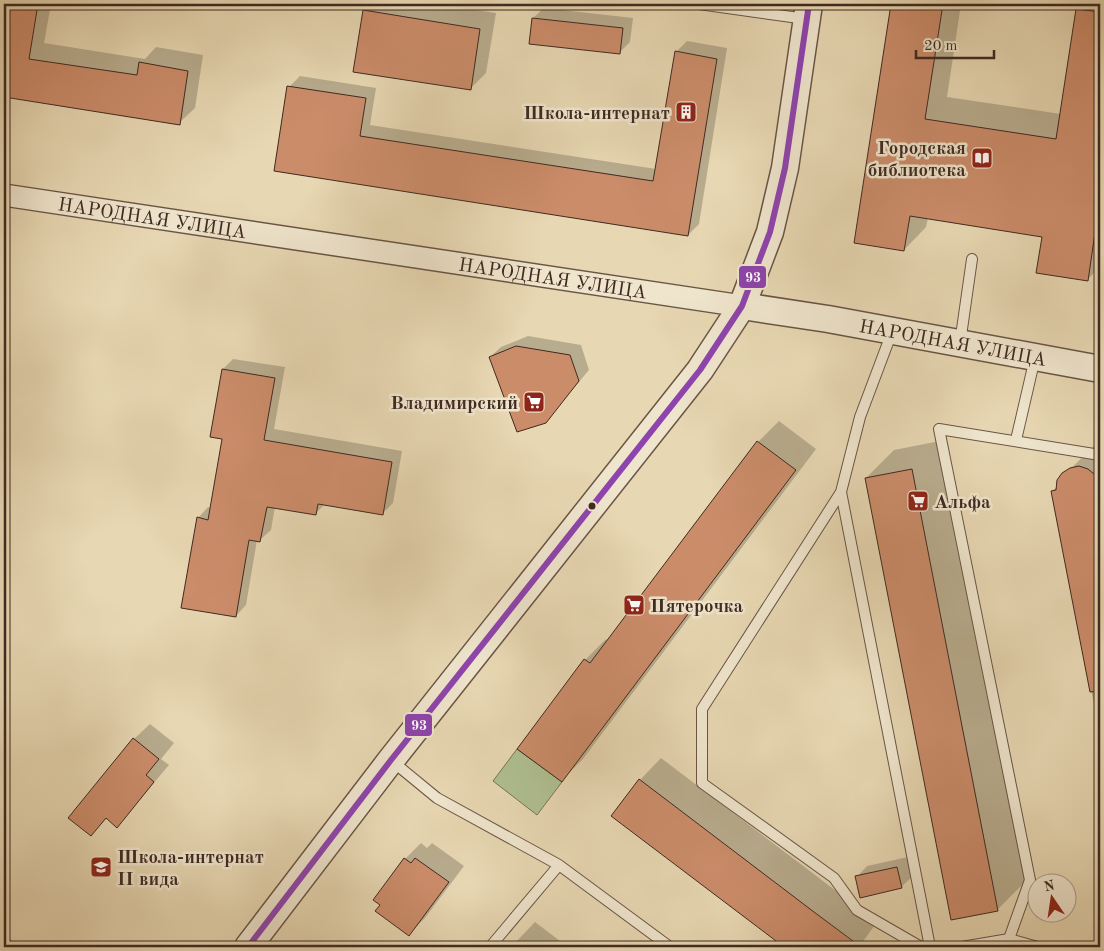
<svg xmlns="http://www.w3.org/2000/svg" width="1104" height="951" viewBox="0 0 1104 951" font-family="'Old Standard TT',serif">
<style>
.green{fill:#afbf91;stroke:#777459}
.shadow{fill:#0003}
.building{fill:#cb8c6a;stroke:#3f2a21}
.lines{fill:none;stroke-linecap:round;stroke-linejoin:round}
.service-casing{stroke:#695545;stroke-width:12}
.minor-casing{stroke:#695545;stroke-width:24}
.tertiary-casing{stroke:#695545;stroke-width:29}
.service{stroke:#efe5cd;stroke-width:10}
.minor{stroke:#efe5cd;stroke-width:21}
.tertiary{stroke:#efe5cd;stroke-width:26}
.bus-1-casing{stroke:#efe5cd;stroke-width:10}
.bus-1{stroke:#8e44ad;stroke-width:6}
.bus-dot{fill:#3f2a21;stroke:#efe5cd;stroke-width:2}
.labels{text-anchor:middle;stroke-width:5;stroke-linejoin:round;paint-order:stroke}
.poi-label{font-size:19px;font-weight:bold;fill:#3f2a21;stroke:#efe5cd;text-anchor:end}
.street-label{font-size:19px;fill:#3f2a21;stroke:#efe5cd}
.line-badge{stroke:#efe5cd;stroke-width:2}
.badge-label{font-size:14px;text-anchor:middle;font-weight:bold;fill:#fff}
</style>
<rect width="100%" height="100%" fill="#e7d7b2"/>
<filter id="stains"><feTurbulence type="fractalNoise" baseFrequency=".004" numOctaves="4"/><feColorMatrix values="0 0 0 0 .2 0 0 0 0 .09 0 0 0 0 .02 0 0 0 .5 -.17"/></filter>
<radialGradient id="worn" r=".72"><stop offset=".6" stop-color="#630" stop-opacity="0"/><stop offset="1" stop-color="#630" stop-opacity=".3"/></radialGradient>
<path class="green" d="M517 749 562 782 537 815 493 781Z"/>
<path class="shadow" d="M4 4H51L44 43 145 59 156 47 203 55 195 108 179 123 4 96Z
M371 4H436L496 13 486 73 470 89 364 11Z
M893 4H961L947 97 1061 114 1077 9 1083 4H1100V267L1087 280 1043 236 928 218 926 227 904 250 855 242Z
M544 8 633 18 630 42 619 53 533 18Z
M687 41 727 48 699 224 688 235 275 170 289 87 300 76 376 88 370 125 656 169 676 52Z
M528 336 581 345 589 370 545 422 490 357 501 347Z
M233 359 285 367 274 429 402 451 393 503 382 514 325 504 315 514 275 507 271 530 260 540H257L246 605 236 616 198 518 208 507 212 508 224 438 223 369Z
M779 421 816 449 583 759 562 780 519 749 585 660 606 639 608 641 758 442Z
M1100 440V735L1052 491 1058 486V481Z
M940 441 1026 881 997 910 866 478 894 450Z
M150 724 174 743 161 759 169 765 117 826 107 818 91 835 134 739Z
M661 758 877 922 859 947H772L777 940 640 780Z
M421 843 427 848 432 843 464 866 425 918 409 934 375 900 405 859Z
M908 857 912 877 901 887 857 877 867 866Z
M535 922 568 947H511Z
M4 934 20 947H4Z"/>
<path class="building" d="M4 4H38L29 59 137 75 139 62 188 71 180 125 4 97Z
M891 4H943L925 119 1056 139 1076 9 1100 12V198L1088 281 1036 273 1042 237 910 216 904 251 854 243Z
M363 10 480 29 471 90 353 72Z
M532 18 623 28 620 54 529 44Z
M675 51 717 59 688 236 274 171 287 86 366 98 360 136 653 181Z
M516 346 570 355 579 381 546 423 517 432 489 357Z
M222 369 275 378 264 440 392 462 383 515 318 504 316 515 267 507 260 542 249 540 236 617 181 608 197 517 208 520 222 439 210 437Z
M757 441 796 470 562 782 517 749 584 659 590 663Z
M1079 466 1088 469 1100 479V691L1090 692 1051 491 1056 490 1057 480 1062 473 1070 468Z
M912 469 998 911 951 920 865 478Z
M133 738 159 759 146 775 154 782 117 828 106 818 91 836 68 818Z
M639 779 814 912 861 947H784L611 816Z
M404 858 411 863 415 858 449 882 409 936 375 911 380 905 373 900Z
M897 867 902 888 860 898 855 876Z"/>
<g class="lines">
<g class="service-casing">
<path id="service" d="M699 4 806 19
M892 332 860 417 841 492 702 709V783L834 878 857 910 921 947
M960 343 972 259
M1016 440 1035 358
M841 492 930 947
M392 761 437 798 559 865 670 947
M1009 939 1030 880 939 429 1100 455
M490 947 559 865
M962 947 1009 939 1038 947"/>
</g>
<g class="minor-casing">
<g id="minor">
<path id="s1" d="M4 195 742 306"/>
</g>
</g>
<g class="tertiary-casing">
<g id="tertiary">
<path id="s2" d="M742 306 828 319 1100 369"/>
<path d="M248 947 391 760 700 370 742 306 770 232 785 168 809 4"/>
</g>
</g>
<use href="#service" class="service"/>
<use href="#minor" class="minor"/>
<use href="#tertiary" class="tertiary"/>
<g class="bus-1-casing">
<path id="bus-1" d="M248 947 391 760 700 370 742 306 770 232 785 168 809 4"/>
</g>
<use href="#bus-1" class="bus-1"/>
</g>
<defs>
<g id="building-square" transform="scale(1.125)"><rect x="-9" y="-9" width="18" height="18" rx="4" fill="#8f2418" stroke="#efe5cd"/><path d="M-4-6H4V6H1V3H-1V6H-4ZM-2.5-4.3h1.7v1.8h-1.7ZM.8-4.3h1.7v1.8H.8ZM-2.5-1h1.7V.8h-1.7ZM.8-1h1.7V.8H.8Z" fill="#fff"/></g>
<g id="library-square" transform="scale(1.125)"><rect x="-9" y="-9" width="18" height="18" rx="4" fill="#8f2418" stroke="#efe5cd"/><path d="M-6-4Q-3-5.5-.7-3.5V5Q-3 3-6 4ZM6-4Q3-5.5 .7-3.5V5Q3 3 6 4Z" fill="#fff"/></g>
<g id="supermarket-square" transform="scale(1.125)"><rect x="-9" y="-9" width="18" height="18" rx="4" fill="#8f2418" stroke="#efe5cd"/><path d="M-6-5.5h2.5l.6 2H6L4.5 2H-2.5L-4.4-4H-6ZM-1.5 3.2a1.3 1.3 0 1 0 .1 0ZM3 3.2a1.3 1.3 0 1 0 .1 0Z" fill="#fff"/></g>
<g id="school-square" transform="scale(1.125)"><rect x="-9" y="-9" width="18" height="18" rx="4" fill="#8f2418" stroke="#efe5cd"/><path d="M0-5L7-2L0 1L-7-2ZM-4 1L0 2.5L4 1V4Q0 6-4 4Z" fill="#fff"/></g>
</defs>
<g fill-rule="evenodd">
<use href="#building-square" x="686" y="112"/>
<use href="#library-square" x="982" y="158"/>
<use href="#supermarket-square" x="534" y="402"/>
<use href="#supermarket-square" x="918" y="501"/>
<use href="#supermarket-square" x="634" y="605"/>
<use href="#school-square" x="101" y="867"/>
</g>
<circle class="bus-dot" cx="592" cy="506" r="4.5"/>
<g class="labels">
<g class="poi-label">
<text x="670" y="119">Школа-интернат</text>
<text x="966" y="154">Городская<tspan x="966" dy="22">библиотека</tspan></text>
<text x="518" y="409">Владимирский</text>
<text x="934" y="508" text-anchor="start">Альфа</text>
<text x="650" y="612" text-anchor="start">Пятерочка</text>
<text x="117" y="863" text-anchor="start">Школа-интернат<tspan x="117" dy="22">II вида</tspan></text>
</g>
<g class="street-label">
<text dy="7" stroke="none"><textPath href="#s1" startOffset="150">НАРОДНАЯ УЛИЦА</textPath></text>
<text dy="7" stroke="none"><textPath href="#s1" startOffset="555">НАРОДНАЯ УЛИЦА</textPath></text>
<text dy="7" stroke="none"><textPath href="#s2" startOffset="214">НАРОДНАЯ УЛИЦА</textPath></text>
</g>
</g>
<g class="line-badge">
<rect x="738" y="265" width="29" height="24" rx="5" fill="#8e44ad"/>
<rect x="404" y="713" width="29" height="24" rx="5" fill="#8e44ad"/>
</g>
<g class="badge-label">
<text x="753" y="282">93</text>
<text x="419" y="730">93</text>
</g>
<rect width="1104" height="951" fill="none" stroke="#e7d7b2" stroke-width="20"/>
<rect x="5" y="5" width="1094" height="941" fill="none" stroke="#3f2a21" stroke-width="2.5"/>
<rect x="10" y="10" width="1084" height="931" fill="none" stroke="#3f2a21"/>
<g transform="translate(1052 898) rotate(347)"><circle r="24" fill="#efe5cd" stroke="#a99a88"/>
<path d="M0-4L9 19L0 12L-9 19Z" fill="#8f2418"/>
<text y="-8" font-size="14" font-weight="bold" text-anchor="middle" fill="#3f2a21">N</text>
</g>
<path d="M916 50v8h78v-8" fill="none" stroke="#3f2a21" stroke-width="2.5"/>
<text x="924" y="50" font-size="15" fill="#3f2a21" stroke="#efe5cd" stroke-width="4" paint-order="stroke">20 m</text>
<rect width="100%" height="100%" filter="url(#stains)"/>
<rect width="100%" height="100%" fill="url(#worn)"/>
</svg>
